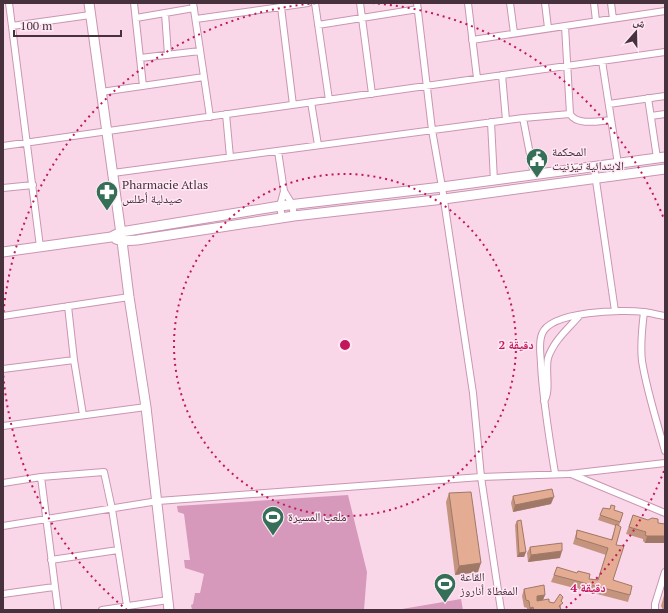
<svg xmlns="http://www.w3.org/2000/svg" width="668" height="613" viewBox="0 0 668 613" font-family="'PT Serif','Noto Naskh Arabic',serif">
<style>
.grass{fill:#d699bb}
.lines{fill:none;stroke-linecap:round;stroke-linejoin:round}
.street-casing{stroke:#ca95b2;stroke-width:8}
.secondary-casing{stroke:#ca95b2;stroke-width:11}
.street{stroke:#fff;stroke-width:6}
.secondary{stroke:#fff;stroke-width:9}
.wall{fill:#c4947e}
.shaded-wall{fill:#a07867}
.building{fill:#e4ac93;stroke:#a07867}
.ring{fill:none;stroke:#c2185b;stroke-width:2;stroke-dasharray:2 4}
.labels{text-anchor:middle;stroke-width:3;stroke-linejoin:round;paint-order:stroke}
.poi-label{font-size:12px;fill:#47313d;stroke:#ffe8f4;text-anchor:start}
.centre{fill:#c2185b;stroke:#ffe8f4;stroke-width:2}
.ring-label{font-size:12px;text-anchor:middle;font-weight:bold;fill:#c2185b;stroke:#ffe8f4;stroke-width:3;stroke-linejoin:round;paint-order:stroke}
</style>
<rect width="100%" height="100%" fill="#f9d7e9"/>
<path class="grass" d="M348 495 367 572 364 610H192L191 605 193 604 195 593H200L204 574 185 568 184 560H190L184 514 178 512 177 506Z
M461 599 463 610H396Z"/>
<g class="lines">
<g class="street-casing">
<path id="street" d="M9 3 40 247
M134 3 143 86
M193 3 210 117
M315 3 329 100
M360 3 372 94
M417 3 432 130 442 187 473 393 481 477 501 610
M468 3 477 78
M510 3 514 33
M545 3 548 28
M594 3 596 21
M611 3 613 19
M281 7 293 105
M165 13 168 55
M136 18 194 8
M196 19 308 3
M318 25 418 9
M12 26 90 15
M565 26 570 114
M472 40 665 11
M140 58 200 51
M602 61 618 164
M502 75 506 120
M101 92 204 77
M648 98 657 158
M311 102 318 145
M609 104 665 96
M226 114 230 157
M651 116 665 114
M523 118 534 175
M491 122 494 181
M3 146 665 52
M278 151 284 191 292 204 294 216
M594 167 615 311
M113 173 523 118 570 114C577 126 599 121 611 120
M3 188 33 185
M282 218 280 206 284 191
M68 306 74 360 83 415
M644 312C642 328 640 344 642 361 647 392 657 422 665 451
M3 316 129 297
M3 369 74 360
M544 401C551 392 545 370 548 358 554 340 569 328 580 315
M3 426 146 407
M555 473C549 437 543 401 541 365 541 355 538 344 542 334 550 311 623 309 644 312 651 313 658 315 665 316
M571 474 665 513
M41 477 58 610
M3 483 41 477 104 472 112 509 127 606
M3 526 158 501 481 477 569 474 665 463
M51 560 118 550
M3 594 54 587
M102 610 168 600
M655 610V604L665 572"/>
</g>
<g class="secondary-casing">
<path id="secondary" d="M89 3 122 241 129 297 146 407 169 610
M116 239 122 241 137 240 294 216 444 199 665 169
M3 252 111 237 121 232 280 206 442 187 665 157"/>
</g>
<use href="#street" class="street"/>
<use href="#secondary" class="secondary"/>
</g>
<path class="wall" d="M449 493 478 572 455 575 446 502Z
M513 496 551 504 513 512 511 503Z
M603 508 623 513 619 526 616 545 613 580 630 595 628 602 551 582 557 567 589 579 598 580 606 555 573 544 577 530 611 540 616 526 598 520Z
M633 515 665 543H645L643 541V539L626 534Z
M517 521 526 552 524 557H517L515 525Z
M530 547 560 558 528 562 527 553Z
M524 589 545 595 543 600 549 602 554 603 563 597 561 602V610H527V608L524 607 522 596Z
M665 592V610H663L661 606Z"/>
<path class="shaded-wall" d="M554 497 551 504 513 512 515 505Z
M647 536H665V543H645Z
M562 551 560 558 528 562 531 555Z
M526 552 524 557H517L519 553Z
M481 563 478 572 455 575 459 566Z
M545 595 542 602 535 603 537 596Z
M533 607 532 610H529L530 608Z"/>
<path class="building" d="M552 489 554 497 515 505 513 496Z
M471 492 481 563 459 566 449 493Z
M611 505 615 506 614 510 623 513 620 522 600 515 603 508 610 509Z
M633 515 648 520 652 518 658 519V523L665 524V536H647L645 535 646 532 629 527Z
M521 520 526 552 519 553 517 521Z
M616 524 621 527 616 545 624 546 613 580 632 586 630 595 554 575 557 567 577 573 578 571 590 574 589 579 598 580 608 548 576 538 577 530 612 540Z
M562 543V551L531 555 530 547Z
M544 585 545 595 537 596V601L549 599V602L554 603 560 594 563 597 561 601 563 603 559 606 561 609 560 610H534L533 607 530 608 529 601 526 600 524 589Z"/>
<g class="ring">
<circle cx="345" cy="345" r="171"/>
<path d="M664 471A343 343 0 0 1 563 610M127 610A343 343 0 0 1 3 372M3 318A343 343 0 0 1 318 3M372 3A343 343 0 0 1 664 219"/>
</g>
<defs>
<g id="civic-pin" transform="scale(1.15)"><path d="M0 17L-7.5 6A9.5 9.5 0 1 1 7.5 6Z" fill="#356f57" stroke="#ffe8f4"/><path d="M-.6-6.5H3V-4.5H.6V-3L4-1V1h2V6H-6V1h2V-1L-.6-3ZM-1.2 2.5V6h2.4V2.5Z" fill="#fff"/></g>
<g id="pharmacy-pin" transform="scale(1.15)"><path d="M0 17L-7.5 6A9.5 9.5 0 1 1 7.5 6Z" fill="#356f57" stroke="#ffe8f4"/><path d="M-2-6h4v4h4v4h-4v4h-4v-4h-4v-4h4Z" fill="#fff"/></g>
<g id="stadium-pin" transform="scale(1.15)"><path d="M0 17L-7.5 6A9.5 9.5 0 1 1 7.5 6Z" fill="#356f57" stroke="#ffe8f4"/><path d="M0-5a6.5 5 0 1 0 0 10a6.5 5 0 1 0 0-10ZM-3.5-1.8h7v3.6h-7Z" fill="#fff"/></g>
</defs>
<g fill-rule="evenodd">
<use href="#civic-pin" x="537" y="159"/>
<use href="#pharmacy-pin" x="107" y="192"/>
<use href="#stadium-pin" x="273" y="517"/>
<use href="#stadium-pin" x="445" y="584"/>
</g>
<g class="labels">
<g class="poi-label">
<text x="552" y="156">المحكمة<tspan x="552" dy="14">الابتدائية تيزنيت</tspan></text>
<text x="122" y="189">Pharmacie Atlas<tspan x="122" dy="14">صيدلية أطلس</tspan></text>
<text x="288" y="521">ملعب المسيرة</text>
<text x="460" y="581">القاعة<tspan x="460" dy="14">المغطاة أناروز</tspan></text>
</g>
</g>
<circle cx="345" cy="345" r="6" class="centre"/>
<g class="ring-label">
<text x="516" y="349">2 دقيقة</text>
<text x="588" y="592">4 دقيقة</text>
</g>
<rect width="668" height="613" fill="none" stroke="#47313d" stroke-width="8"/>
<g transform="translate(636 32) rotate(20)" stroke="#ffe8f4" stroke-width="3" paint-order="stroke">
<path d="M0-3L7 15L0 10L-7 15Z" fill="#47313d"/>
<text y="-6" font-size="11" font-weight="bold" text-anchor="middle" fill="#47313d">ش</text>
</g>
<path d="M14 30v6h107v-6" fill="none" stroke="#47313d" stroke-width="2"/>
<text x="20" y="30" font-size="12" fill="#47313d" stroke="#ffe8f4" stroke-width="3" paint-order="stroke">100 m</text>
</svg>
